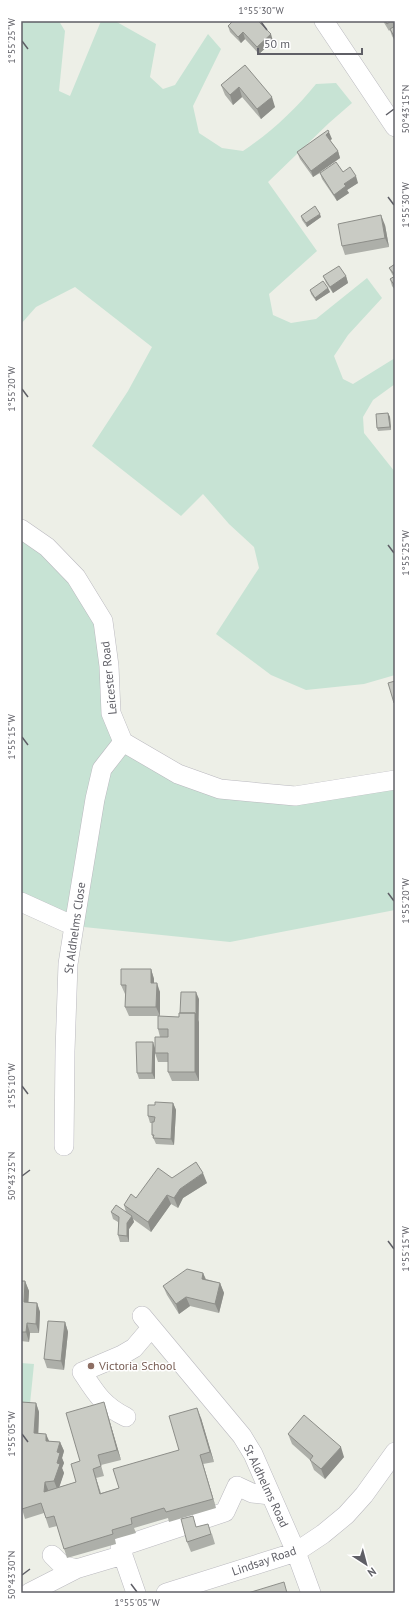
<svg xmlns="http://www.w3.org/2000/svg" width="416" height="1614" viewBox="0 0 416 1614" font-family="'PT Sans',sans-serif">
<style>
.green{fill:#c7e3d4}
.lines{fill:none;stroke-linecap:round;stroke-linejoin:round}
.minor-casing{stroke:#bab9bf;stroke-width:20}
.minor{stroke:#fff;stroke-width:19}
.wall{fill:#adafa9}
.shaded-wall{fill:#8d8e89}
.building{fill:#c9cbc4;stroke:#8d8e89}
.ticks{fill:none;stroke:#5f5f66;stroke-width:1.5}
.education-dot{fill:#8d6e63;stroke:#fff;stroke-width:1.5}
.labels{text-anchor:middle;stroke-width:3;stroke-linejoin:round;paint-order:stroke}
.street-label{font-size:12px;fill:#5f5f66;stroke:#fff}
.education-label{font-size:12px;fill:#785e54;stroke:#fff;text-anchor:start}
.neatline{fill:none;stroke:#5f5f66;stroke-width:1.5}
.ticks-label{font-size:10px;text-anchor:middle;fill:#5f5f66}
</style>
<rect width="100%" height="100%" fill="#edefe7"/>
<path class="green" d="M21 21H59L65 31 59 91 70 96 101 21H115L156 44 150 77 163 89 175 85 208 34 221 49 193 106 199 133 222 148 243 151C270 133 295 110 316 84L336 83 352 103 329 123 268 182 317 251 269 294 273 315 291 323 316 319 367 278 382 298 348 335 334 356 343 379 353 384 395 358V384L373 400 363 417 364 433 395 472V675L364 684 306 690 271 675 216 634 259 568 254 547 229 524 203 494 181 516 92 446 128 391 152 347 75 287 36 307 21 324Z
M24 531 103 621 123 742 178 774 295 796 395 780V910L230 942 74 926 21 902V539Z
M21 1363 34 1364 30 1404 21 1403Z"/>
<g class="lines">
<g class="minor-casing">
<path id="minor" d="M324 21 395 127
M21 529 47 547 76 577 103 621 109 666 111 713 123 742 178 774 220 789 295 796 395 780
M21 902 74 926
M64 1146 65 1051 68 964 74 926 95 799 102 769 123 742
M142 1316 242 1436 253 1454 296 1552 311 1593
M126 1417C103 1406 95 1392 82 1372L122 1355 134 1348 151 1328
M52 1555 62 1565 76 1569 123 1555
M29 1593 76 1569
M136 1593 120 1547 225 1512 237 1486 252 1493 270 1495
M166 1593 296 1552 323 1534 346 1515 364 1495 395 1452"/>
</g>
<use href="#minor" class="minor"/>
</g>
<path class="wall" d="M383 21H395V41L392 36 390 30 389 31Z
M228 26 273 41 259 54 245 39 241 43 230 32Z
M245 65 275 107 261 119 242 97 233 105 225 95 221 85Z
M332 139 330 140 338 151 340 158 320 172H343L358 183 347 190 349 193 337 201 322 179 320 173 313 177 300 159 297 152Z
M301 216 321 217 307 227 302 220Z
M385 225 389 247 345 255 342 246Z
M395 264V290L392 286 390 279 394 277 392 274 389 268Z
M323 276H346L348 283 333 293 326 283Z
M328 288 330 292 316 301 311 294 310 290Z
M388 413 390 417 391 430 378 431 377 428Z
M151 969 154 979V983L160 992V1016H129L125 1007V994L121 985Z
M199 999V1081H172L168 1072V1062H158L155 1053V1079H139L137 1073 155 1048 160 1037 158 1029 179 1017 180 1013Z
M173 1103 176 1110 174 1145 156 1144 152 1135V1123H150L148 1116 155 1105Z
M172 1178 207 1183 183 1198 178 1208 171 1204 151 1232 133 1219 134 1222 129 1229V1242H120L118 1235V1222L113 1219 111 1212H126L124 1205Z
M203 1273 206 1279 220 1283 224 1293 219 1313 190 1306 179 1314 167 1295 163 1286Z
M21 1281H25L29 1291 28 1302 37 1303 40 1312 39 1333H30L29 1342 21 1341Z
M65 1322 68 1332 64 1370 47 1368 44 1359Z
M36 1403 39 1412 38 1433 49 1441 60 1442 64 1451 62 1458 64 1463 62 1468 64 1473 59 1487 76 1482 80 1461 107 1412 121 1460 101 1465 104 1476 96 1478 101 1493 119 1488 179 1450 201 1418 214 1462 203 1464 216 1508 169 1522 168 1518 134 1528 136 1533 115 1539 116 1544 67 1558 57 1526 49 1528 44 1513 25 1519 22 1509Z
M288 1434 344 1457 325 1479 314 1470 310 1460 292 1444Z
M197 1527 212 1534 215 1544 191 1552 187 1542Z"/>
<path class="shaded-wall" d="M243 32 245 39 241 43 238 37Z
M271 34 273 41 259 54 257 47Z
M239 87 242 97 233 105 230 95Z
M272 97 275 107 261 119 257 109Z
M329 132 332 139 328 142 326 135Z
M338 151 340 158 313 177 311 171Z
M356 176 358 183 347 190 349 193 337 201 334 195 344 184Z
M320 214 321 217 307 227 306 223Z
M381 215 385 225 389 247 385 238Z
M346 276 348 283 333 293 330 287Z
M328 288 330 292 316 301 315 298Z
M388 413 390 417 391 430 390 427Z
M151 969 154 979V992L151 983Z
M157 983 160 992V1016L156 1007Z
M196 992 199 999 198 1021 196 1015Z
M195 1013 199 1022V1081L195 1072Z
M153 1042 155 1048V1079L152 1073Z
M173 1103 176 1110 174 1145 171 1139Z
M203 1173 207 1183 183 1198 178 1208 174 1198 180 1189Z
M167 1195 171 1204 151 1232 148 1222Z
M132 1216 134 1222 129 1229V1242L127 1236V1223Z
M203 1273 207 1283 202 1279Z
M25 1281 29 1291 28 1311 24 1302Z
M220 1283 224 1293 219 1313 215 1304Z
M186 1297 190 1306 179 1314 176 1304Z
M37 1303 40 1312 39 1333 36 1324Z
M65 1322 68 1332 64 1370 61 1361Z
M27 1323 30 1333 29 1342 26 1332Z
M104 1402 107 1412 121 1460 117 1450Z
M36 1403 39 1412 38 1443 34 1433Z
M197 1408 201 1418 214 1462 210 1452Z
M46 1434 50 1443 46 1441Z
M60 1442 64 1451 62 1458 64 1463 62 1468 64 1473 58 1491 54 1481 57 1463V1452Z
M341 1447 344 1457 325 1479 321 1469Z
M200 1455 203 1464 216 1508 213 1499Z
M93 1469 96 1478 103 1503 100 1494Z
M45 1482 49 1492H44Z"/>
<path class="building" d="M233 21H258L271 34 257 47 243 32 238 37 228 26Z
M385 21H391L387 24Z
M395 26V38L390 29Z
M245 65 272 97 257 109 239 87 230 95 221 85Z
M328 130 329 132 326 135 338 151 311 171 297 152Z
M336 162 343 172 350 167 356 176 344 184 346 186 334 195 320 173Z
M315 206 320 214 306 223 301 216Z
M381 215 385 238 342 246 338 224Z
M395 264V275L389 268Z
M339 266 346 276 330 287 323 276Z
M395 276V286L390 279Z
M323 281 328 288 315 298 310 290Z
M388 413 390 427 377 428 376 414Z
M395 681V703H394L388 683Z
M121 969H151V983H157L156 1007H125L126 985H121Z
M181 992H196V1015L195 1013H180Z
M179 1013H195V1072H168V1053H155V1037H168V1029H158V1016L179 1017Z
M136 1042H153L152 1073H137Z
M155 1102 173 1103 171 1139 153 1138 154 1135H152V1122H154L155 1117 148 1116V1105H155Z
M196 1162 203 1173 180 1189 174 1198 167 1195 148 1222 124 1205 131 1194 136 1198 158 1168 172 1178Z
M116 1205 132 1216 127 1223V1236L118 1235 119 1217 111 1212Z
M187 1269 203 1273 202 1279 220 1283 215 1304 186 1297 176 1304 163 1286Z
M21 1281H25L24 1302 37 1303 36 1324 27 1323 26 1332H21Z
M48 1321 65 1322 61 1361 44 1359Z
M21 1402 36 1403 34 1433 46 1434V1441L60 1442 57 1452 60 1453 57 1463 60 1464 54 1481 45 1482 44 1492 76 1482 71 1464 80 1461 66 1413 104 1402 117 1450 98 1455 101 1466 93 1469 100 1494 119 1488 113 1469 179 1450 169 1416 197 1408 210 1452 200 1455 213 1499 166 1512 164 1508 131 1518 132 1524 112 1530 113 1534 64 1549 54 1516 46 1518 41 1503 22 1509 21 1507Z
M304 1415 341 1447 321 1469 310 1460 313 1456 288 1434Z
M193 1516 196 1527 208 1524 211 1534 187 1542 181 1519Z
M284 1582 287 1593H248Z"/>
<path class="ticks" d="M261 22 267 30M22 41 28 49M386 115 394 109M388 197 394 205M22 389 28 397M388 545 394 553M22 737 28 745M388 893 394 901M22 1086 28 1094M22 1176 30 1170M388 1241 394 1249M22 1434 28 1442M22 1575 30 1569M131 1584 137 1592"/>
<circle class="education-dot" cx="91" cy="1366" r="4"/>
<g class="labels">
<g class="street-label">
<text transform="translate(109 678) rotate(-96)" y="4">Leicester Road</text>
<text transform="translate(75 928) rotate(-82)" y="4">St Aldhelms Close</text>
<text transform="translate(266 1486) rotate(65)" y="4">St Aldhelms Road</text>
<text transform="translate(264 1561) rotate(-19)" y="4">Lindsay Road</text>
</g>
<g class="education-label">
<text x="99" y="1370">Victoria School</text>
</g>
</g>
<rect width="416" height="1614" fill="none" stroke="#ffffff" stroke-width="44"/>
<g transform="translate(366 1564) rotate(144)" stroke="#ffffff" stroke-width="3" paint-order="stroke">
<path d="M0-3L7 15L0 10L-7 15Z" fill="#5f5f66"/>
<text y="-6" font-size="11" font-weight="bold" text-anchor="middle" fill="#5f5f66">N</text>
</g>
<path d="M258 48v6h104v-6" fill="none" stroke="#5f5f66" stroke-width="2"/>
<text x="264" y="48" font-size="12" fill="#5f5f66" stroke="#ffffff" stroke-width="3" paint-order="stroke">50 m</text>
<rect x="22" y="22" width="372" height="1570" class="neatline"/>
<g class="ticks-label">
<text x="261" y="14">1°55'30"W</text>
<text transform="translate(11 41) rotate(-90)" y="4">1°55'25"W</text>
<text transform="translate(405 109) rotate(-90)" y="4">50°43'15"N</text>
<text transform="translate(405 205) rotate(-90)" y="4">1°55'30"W</text>
<text transform="translate(11 389) rotate(-90)" y="4">1°55'20"W</text>
<text transform="translate(405 553) rotate(-90)" y="4">1°55'25"W</text>
<text transform="translate(11 737) rotate(-90)" y="4">1°55'15"W</text>
<text transform="translate(405 901) rotate(-90)" y="4">1°55'20"W</text>
<text transform="translate(11 1086) rotate(-90)" y="4">1°55'10"W</text>
<text transform="translate(11 1176) rotate(-90)" y="4">50°43'25"N</text>
<text transform="translate(405 1249) rotate(-90)" y="4">1°55'15"W</text>
<text transform="translate(11 1434) rotate(-90)" y="4">1°55'05"W</text>
<text transform="translate(11 1575) rotate(-90)" y="4">50°43'30"N</text>
<text x="137" y="1606">1°55'05"W</text>
</g>
</svg>
